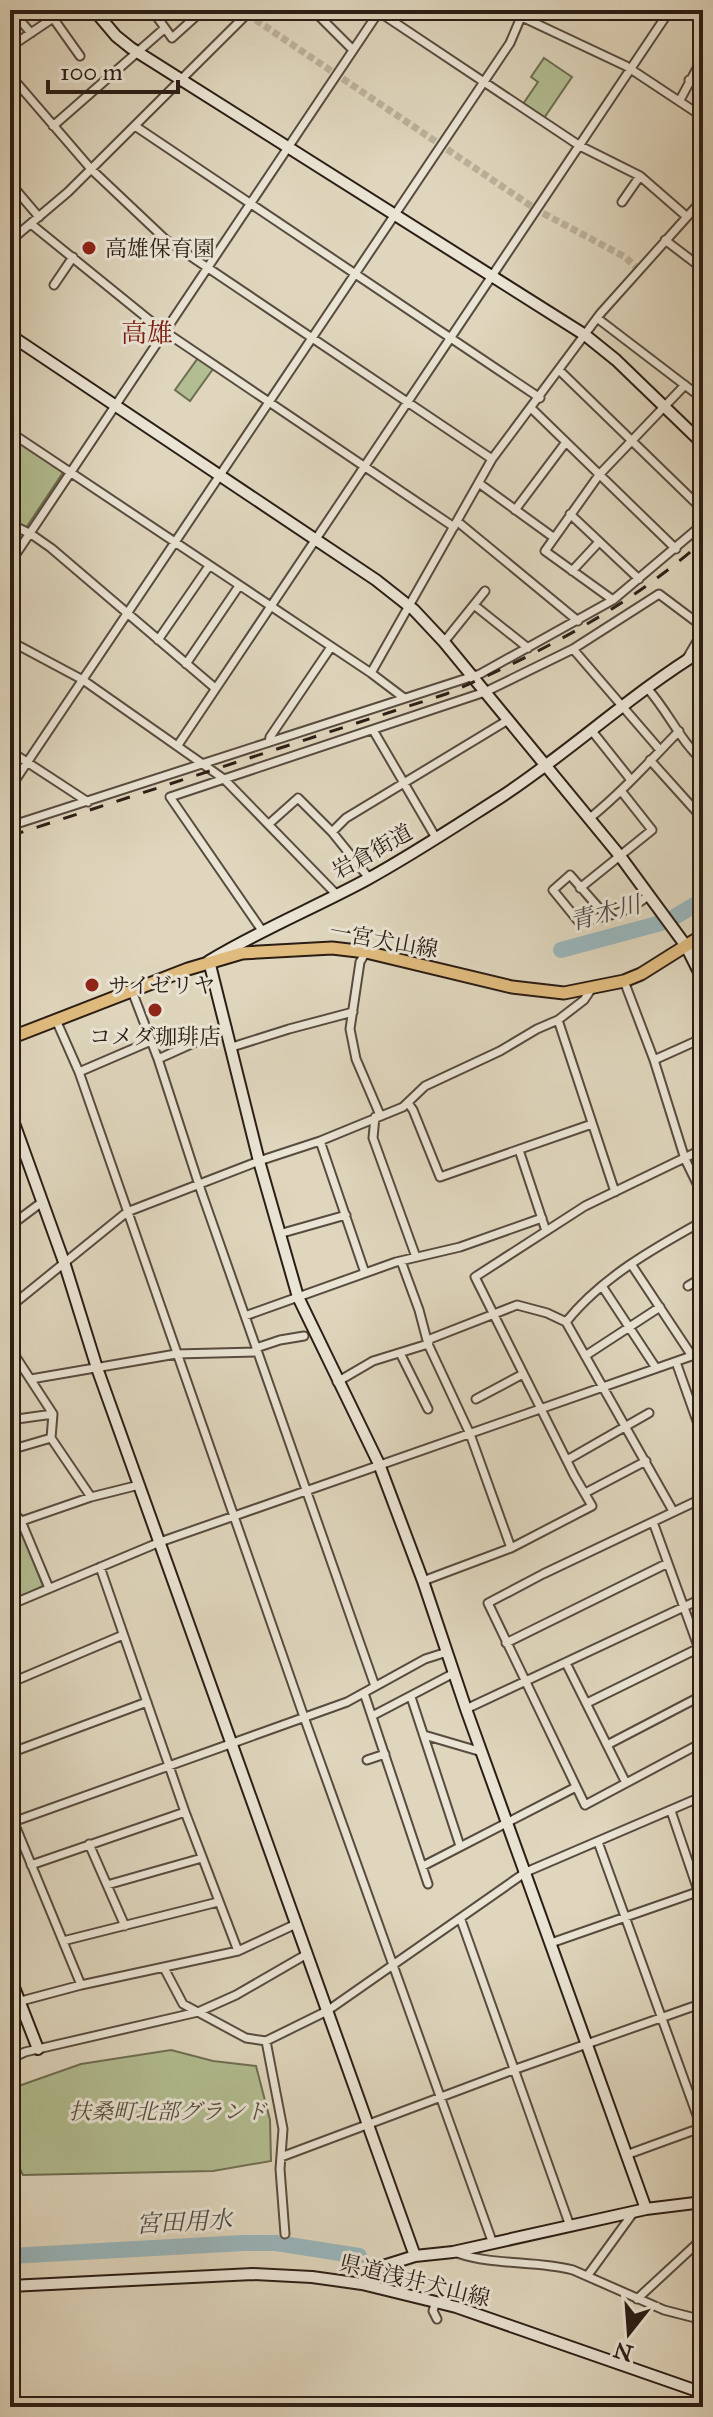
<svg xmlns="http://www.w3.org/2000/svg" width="713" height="2417" viewBox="0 0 713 2417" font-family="'IM FELL Great Primer','Noto Serif JP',serif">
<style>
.green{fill:#b2be91;stroke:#6e6e53;stroke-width:2}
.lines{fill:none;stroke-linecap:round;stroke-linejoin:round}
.river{stroke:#99b6bc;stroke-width:16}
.street-tunnel{stroke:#bbb19b;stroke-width:7;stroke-dasharray:7 3.5;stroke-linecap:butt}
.street-casing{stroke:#584b3f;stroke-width:11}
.secondary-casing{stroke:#2b1d15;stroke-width:14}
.primary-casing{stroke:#2b1d15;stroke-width:15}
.street{stroke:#eae4d4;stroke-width:7}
.secondary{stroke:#eae4d4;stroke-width:10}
.primary{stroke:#e0bb7e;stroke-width:11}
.rail{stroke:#2b1d15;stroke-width:3;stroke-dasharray:14 14;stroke-linecap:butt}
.poi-dot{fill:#8f2418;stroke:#eae4d4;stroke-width:3}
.labels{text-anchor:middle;stroke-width:6;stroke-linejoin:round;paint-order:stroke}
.poi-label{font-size:22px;fill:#2b1d15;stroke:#eae4d4;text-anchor:start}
.street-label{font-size:22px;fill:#2b1d15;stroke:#eae4d4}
.park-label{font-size:22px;font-style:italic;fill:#544d3a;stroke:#eae4d4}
.water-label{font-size:24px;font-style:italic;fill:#4c4b47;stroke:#eae4d4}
.quarter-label{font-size:26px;fill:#7a1f14;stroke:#eae4d4}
</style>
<rect width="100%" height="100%" fill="#dfd6bd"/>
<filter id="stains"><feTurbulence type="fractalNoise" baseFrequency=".0025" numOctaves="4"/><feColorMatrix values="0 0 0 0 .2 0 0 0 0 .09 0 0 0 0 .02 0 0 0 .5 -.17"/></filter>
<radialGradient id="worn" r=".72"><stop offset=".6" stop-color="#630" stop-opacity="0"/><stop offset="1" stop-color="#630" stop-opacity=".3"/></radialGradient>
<path class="green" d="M544 58 572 77 544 118 523 104 538 82 531 77Z
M198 358 213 369 190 401 175 390Z
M10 436 64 471 26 528 10 518Z
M20 1528 43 1586 10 1602V1531Z
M171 2050 213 2061 256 2066 270 2120 271 2161 213 2171 23 2175 10 2149V2089L81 2064Z"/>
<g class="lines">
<path class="river" d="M676 916 703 900
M561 950 661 923
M10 2256 244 2243H276L359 2256"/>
<path class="street-tunnel" d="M247 14 537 210 625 257 639 270"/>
<g class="street-casing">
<path id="street" d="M11 10 31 33
M152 10 165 28
M313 10 353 50
M507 10 626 66 703 117
M379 12 580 146 640 176 686 216
M53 18 80 56
M10 47 65 10
M10 75 91 169 165 239 492 459
M689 80 703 88
M680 100 703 57
M53 126 165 28 172 38 203 10
M135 126 540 398
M10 183 39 217
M622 202 640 176
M31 224 158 327 454 527
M665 240 703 269
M10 241 68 192 251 10
M54 285 73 257
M597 318 703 399
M559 370 703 510
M532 409 676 549
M10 432 371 673 404 698
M480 484 553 537
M515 510 566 442
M570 514 639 579
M458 522 578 621
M10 524 31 534 51 548 215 688
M10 563 380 10
M572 571 599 542
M613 600 545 551 599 475 685 385
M474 605 528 648
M158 640 209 566
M10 641 83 680 224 779 336 894
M444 642 485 591
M573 649 660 750
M686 660 703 631
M186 664 239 586
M371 673 492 459 600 314 703 199
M647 688C668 711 680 741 703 761
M373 730 436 838
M592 731 631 780
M269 742 270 737 331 647
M178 745 670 10
M10 751 88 802
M650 760 703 819
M10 788 510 43 524 10
M590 818C622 792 650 761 679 731
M270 823 298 798 332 832 369 878
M10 826 480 674 613 600 703 524
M332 832 346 818 508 720
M580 888 652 830 622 792
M606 916 570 875 553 890 579 922C609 915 625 915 649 895
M263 932 170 797 485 692 573 649 659 594 703 627
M366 952 360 962 350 1029 356 1059 380 1115
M624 981 654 1060 685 1159 703 1196
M132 991 158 1059 199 1185 375 1686
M56 1020 79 1072 304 1717 492 2241
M558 1020 615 1192
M232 1047 289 1029 353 1012
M158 1059 227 1028
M654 1060 703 1038
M79 1072 151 1041
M408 1103 413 1110 440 1177 592 1124
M375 1117 373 1138 416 1257
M320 1141 365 1273
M519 1150 546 1231
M10 1226 42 1202
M279 1234 346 1215
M401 1261 419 1310 428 1344 470 1434 511 1548
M631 1264 692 1356
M602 1286 656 1368
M688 1286 703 1277
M10 1307 127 1212 259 1161 320 1141 403 1107 425 1086 500 1051 537 1029 558 1020 584 1000 592 988
M245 1316 396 1262 460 1247 542 1218
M566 1322C601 1278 654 1248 703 1221
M10 1348 53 1414 51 1438 91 1497
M256 1348 280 1340 304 1336
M400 1353 428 1409
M585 1356 660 1307
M676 1362 703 1438
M31 1379 176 1354 257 1352
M337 1382 373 1361 428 1344 430 1339 517 1305 547 1313 566 1322 673 1511
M476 1399 523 1374
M10 1420 53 1414
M10 1450 51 1438
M567 1460 649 1413
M585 1493 646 1461
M703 1498 543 1574 488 1603 585 1805 703 1742
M695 1502 703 1526
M10 1508 21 1521 49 1588
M653 1522 703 1660
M10 1525 91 1497 139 1485
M100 1567 185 1812 238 1951
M423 1581 511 1548 592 1506 574 1475 475 1277 585 1206 703 1149
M10 1605 160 1542 703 1352
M506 1643 666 1564
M566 1663 626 1783
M10 1683 123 1635
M364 1693 428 1884
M411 1697 460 1846
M587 1703 701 1647
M466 1709 703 1598
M372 1716 454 1673
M424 1735 482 1752
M607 1745 703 1695
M10 1753 147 1702
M367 1760 385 1754
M671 1811 703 1905
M10 1813 81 1985
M10 1823 347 1702 425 1659 447 1652
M598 1842 703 2132
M89 1844 125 1926
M31 1865 185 1812
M423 1866 576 1787
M107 1885 202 1858
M461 1920 570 2226
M63 1941 218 1902
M551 1943 703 1890
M164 1968 183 2004 246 2038 266 2041 327 2011 526 1872 703 1796
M10 2004 81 1985 238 1951 296 1924
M266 2041 283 2129 280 2169 285 2234
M10 2059 25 2052 198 2012 236 1995 307 1954
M626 2155 703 2127
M281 2157 513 2070 703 2003
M457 2253C495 2266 535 2260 573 2270L664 2310 703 2320
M588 2275 633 2213
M637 2299 703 2238
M436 2301 433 2311 437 2319"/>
</g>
<g class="secondary-casing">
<path id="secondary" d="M94 10 116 36 131 48 585 335 616 360 703 444
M10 335 376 580 414 610 444 642 620 856 686 946 703 980
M10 1112 64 1262 97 1368 415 2256
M10 1977 38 2049
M646 2209 466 1709 423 1581 379 1464 298 1297 259 1161 209 961C260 930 314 908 366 880 412 855 457 825 501 797 571 751 632 693 703 650
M362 2284 383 2266 415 2256 453 2252 646 2209 703 2202
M10 2286 253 2274 312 2277 362 2284 456 2307 703 2393"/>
</g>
<g class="primary-casing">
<path id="primary" d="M10 1038 188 969 242 953 332 948 366 952 512 987 564 993 624 981 641 974 703 935"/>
</g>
<use href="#street" class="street"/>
<use href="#secondary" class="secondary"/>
<use href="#primary" class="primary"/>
<path class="rail" d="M10 836 446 694C539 654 627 608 703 541"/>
</g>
<g class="poi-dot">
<circle cx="89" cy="248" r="8"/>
<circle cx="92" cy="985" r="8"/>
<circle cx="155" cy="1010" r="8"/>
</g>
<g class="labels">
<g class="poi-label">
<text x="105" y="256">高雄保育園</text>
<text x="108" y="993">サイゼリヤ</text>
<text x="155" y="1044" text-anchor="middle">コメダ珈琲店</text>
</g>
<g class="street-label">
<text transform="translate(372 851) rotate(-29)" y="8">岩倉街道</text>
<text transform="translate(384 940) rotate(10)" y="8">一宮犬山線</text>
<text transform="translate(415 2280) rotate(14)" y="8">県道浅井犬山線</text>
</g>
<g class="park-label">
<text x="168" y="2119">扶桑町北部グランド</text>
</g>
<g class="water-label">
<text transform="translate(605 913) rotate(-15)" y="8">青木川</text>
<text transform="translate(184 2222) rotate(-3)" y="8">宮田用水</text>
</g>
<g class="quarter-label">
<text x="147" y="342">高雄</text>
</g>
</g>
<rect width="713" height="2417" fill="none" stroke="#dfd6bd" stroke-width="40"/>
<rect x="12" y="12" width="689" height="2393" fill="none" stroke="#2b1d15" stroke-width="4"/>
<rect x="20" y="20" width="673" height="2377" fill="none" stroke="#2b1d15" stroke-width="2"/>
<g transform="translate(629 2333) rotate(197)" stroke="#eae4d4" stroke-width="6" paint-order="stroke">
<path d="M0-6L14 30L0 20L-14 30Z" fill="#2b1d15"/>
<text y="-12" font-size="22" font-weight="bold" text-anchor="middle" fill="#2b1d15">N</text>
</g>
<path d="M48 80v12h130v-12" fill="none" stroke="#2b1d15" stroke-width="4"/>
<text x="60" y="80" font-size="24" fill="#2b1d15" stroke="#eae4d4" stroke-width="6" paint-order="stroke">100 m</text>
<rect width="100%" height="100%" filter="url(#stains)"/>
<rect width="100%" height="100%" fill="url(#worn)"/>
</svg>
